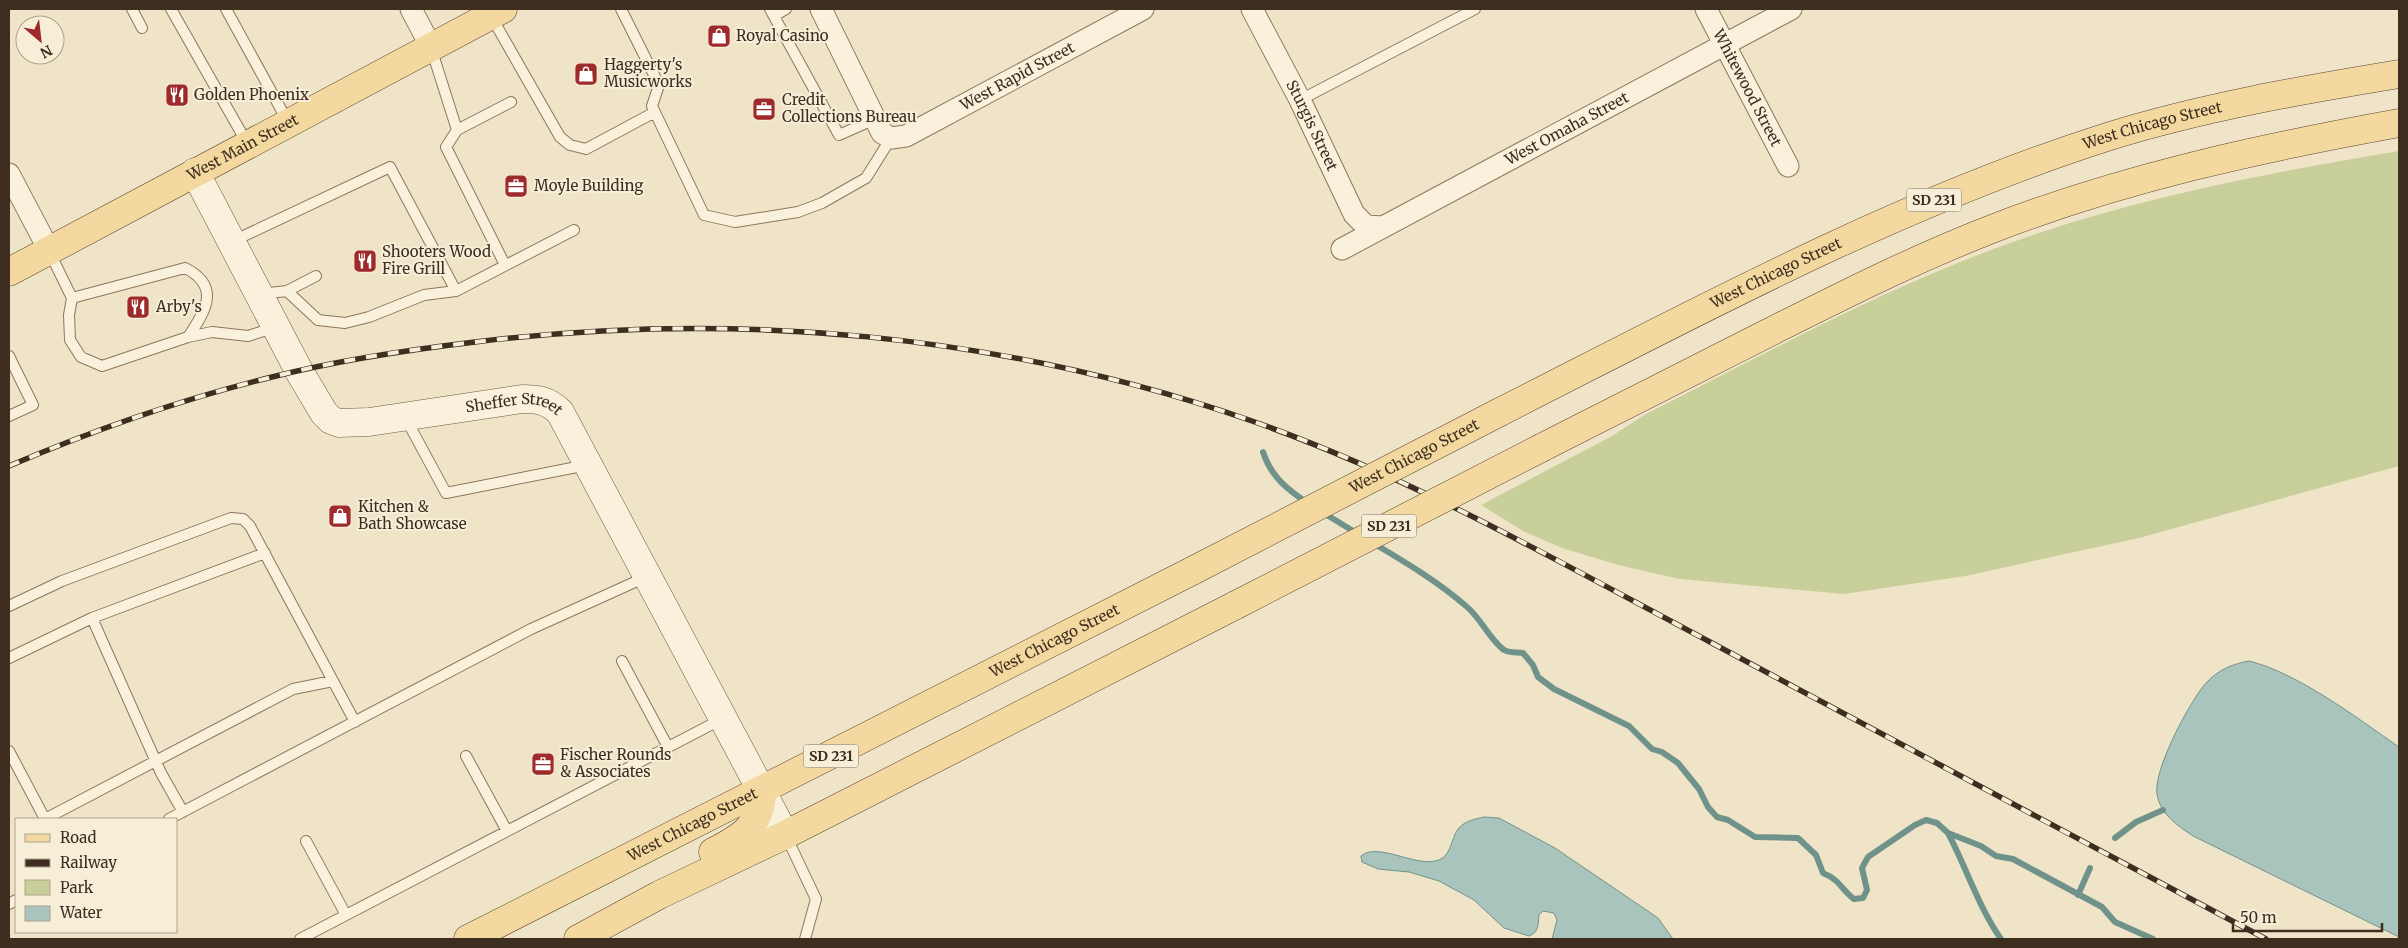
<svg xmlns="http://www.w3.org/2000/svg" width="2408" height="948" viewBox="0 0 2408 948" font-family="Merriweather,serif">
<style>
.green{fill:#c9cf9b}
.water{fill:#a9c4bc;stroke:#6f938a}
.lines{fill:none;stroke-linecap:round;stroke-linejoin:round}
.stream{stroke:#6f938a;stroke-width:6}
.lane-casing{stroke:#8d765c;stroke-width:12}
.street-casing{stroke:#8d765c;stroke-width:23}
.secondary-casing{stroke:#6f573f;stroke-width:29}
.primary-casing{stroke:#5b4430;stroke-width:29}
.lane{stroke:#faf1dc;stroke-width:10}
.street{stroke:#faf1dc;stroke-width:21}
.secondary{stroke:#faf1dc;stroke-width:28}
.primary{stroke:#f3d9a0;stroke-width:28}
.rail-casing{stroke:#3d2e20;stroke-width:5.5}
.rail{stroke:#f7eed8;stroke-width:4;stroke-dasharray:11;stroke-linecap:butt}
.primary-bridge-casing{stroke:#5b4430;stroke-width:29;stroke-linecap:butt}
.primary-bridge{stroke:#f3d9a0;stroke-width:28}
.labels{text-anchor:middle;stroke-width:4;stroke-linejoin:round;paint-order:stroke}
.shield{fill:#f7eed8;stroke:#756857;stroke-width:1}
.shield-label{font-size:14px;font-weight:bold;fill:#3d2e20}
.poi-label{font-size:15px;fill:#3d2e20;stroke:#f7eed8;text-anchor:start}
.street-label{font-size:15px;fill:#3d2e20;stroke:#f7eed8}
</style>
<rect width="100%" height="100%" fill="#f0e4c8"/>
<path class="green" d="M2399 151V466L2139 538 1965 576 1844 594 1680 579 1618 565 1562 548 1523 531 1481 505 1612 436 1644 415C1761 356 1876 292 1999 247 2129 199 2263 174 2399 151Z"/>
<path class="water" d="M2249 661C2298 673 2357 718 2399 747V937L2193 836C2177 825 2160 814 2157 794 2153 770 2190 701 2206 683 2218 670 2232 664 2249 661Z
M1484 817 1499 818 1555 848 1658 918 1673 939H1552L1557 920 1554 913 1543 911 1539 915C1538 925 1539 932 1529 936L1504 928 1474 900 1439 881 1409 872 1378 869 1362 862 1361 856C1377 842 1414 866 1435 861 1452 858 1450 839 1459 828 1465 821 1475 819 1484 817Z"/>
<g class="lines">
<path class="stream" d="M1263 452C1271 477 1288 490 1309 504
M1322 512 1358 534
M1373 543C1405 562 1437 581 1466 606 1481 618 1489 639 1504 650 1509 653 1517 652 1523 653L1533 665 1538 677 1554 689 1629 726 1652 749 1662 752 1678 763 1699 789 1708 807 1717 817 1728 820 1755 837 1798 838 1816 855 1823 873C1840 880 1841 889 1854 899L1863 898 1867 890 1862 868 1868 857 1915 825 1926 820 1937 823 1948 833 1981 846 1996 856 2013 859 2102 907 2115 922 2153 939
M1948 833C1967 869 1978 906 2001 939
M2115 838 2136 822 2163 810
M2078 895 2090 868"/>
<g class="lane-casing">
<path id="lane" d="M132 9 142 28
M171 9 247 143
M226 9 288 122
M621 9 659 85 652 106 704 215 735 222 798 212 822 203 866 178 891 138
M770 9 839 135 875 119
M491 16 560 137 570 145 586 149 655 112
M774 16 786 9
M431 48 457 130 511 102
M1300 100 1475 9
M457 130 446 147 505 265
M233 241 390 167 456 291 574 230
M49 251 72 298 69 315 70 340 81 357 102 366 188 337 212 332 248 336 276 327
M287 291 316 276
M261 294 287 291 318 320 345 323 369 317 424 295 456 291
M72 298 185 268C221 286 206 311 188 337
M9 356 33 405 9 416
M406 419 446 493 587 465
M9 606 62 581 231 518 243 519 250 526 355 722
M92 618 161 773 183 812
M9 658 92 618 265 553
M622 661 668 747
M9 751 45 819
M466 756 507 831
M45 819 293 689 333 681
M169 819 531 629 646 577
M786 836 816 899 805 939
M306 841 346 915
M9 904 16 900
M300 939 722 719"/>
</g>
<g class="street-casing">
<g id="street">
<path d="M411 9 431 47"/>
<path id="s1" d="M821 9 882 133 891 138 906 136 1143 9"/>
<path id="s2" d="M1252 9 1300 100 1354 214 1366 226 1383 227"/>
<path id="s3" d="M1706 9 1788 166"/>
<path d="M9 174 49 250"/>
<path id="s4" d="M1342 249 1791 9"/>
</g>
</g>
<g class="secondary-casing">
<g id="secondary">
<path id="s5" d="M195 172 299 371 324 413 331 420 339 423 369 422 522 399C538 399 547 400 560 412L785 835"/>
</g>
</g>
<g class="primary-casing">
<g id="primary">
<path id="s6" d="M9 272 503 9"/>
<path id="s7" d="M1500 412C1699 311 1896 204 2110 136 2204 107 2302 90 2399 74"/>
<path d="M1543 447C1620 408 1697 369 1774 330 1846 294 1917 258 1992 229 2123 178 2261 148 2399 123"/>
<path d="M713 852C742 837 761 826 762 791"/>
<path id="s8" d="M468 939 1194 570"/>
<path d="M578 939 659 895 785 835 1236 605"/>
</g>
</g>
<use href="#lane" class="lane"/>
<use href="#street" class="street"/>
<use href="#secondary" class="secondary"/>
<use href="#primary" class="primary"/>
<g class="rail-casing">
<path id="rail" d="M9 466C94 430 182 399 272 377 339 360 407 350 475 342 737 310 1002 334 1252 421 1412 477 1561 563 1710 642 1895 741 2080 840 2266 939"/>
</g>
<use href="#rail" class="rail"/>
<g class="primary-bridge-casing">
<g id="primary-bridge">
<path id="s9" d="M1194 570 1500 412"/>
<path d="M1236 605 1543 447"/>
</g>
</g>
<use href="#primary-bridge" class="primary-bridge"/>
</g>
<defs>
<g id="shop-square" transform="scale(1.25)"><rect x="-9" y="-9" width="18" height="18" rx="4" fill="#9e2a2b" stroke="#f7eed8"/><path d="M-5-2.5h2.3a2.7 3.5 0 0 1 5.4 0H5L5.5 6h-11ZM-1.5-2.5h3a1.5 2.3 0 0 0-3 0Z" fill="#fff"/></g>
<g id="restaurant-square" transform="scale(1.25)"><rect x="-9" y="-9" width="18" height="18" rx="4" fill="#9e2a2b" stroke="#f7eed8"/><path d="M-5-6h1v4h1v-4h1v4h1v-4h1v5L-1.5 .5V6h-2V.5L-5-1ZM5-6V6H3V1.5H1.5Q1.5-4 5-6Z" fill="#fff"/></g>
<g id="office-square" transform="scale(1.25)"><rect x="-9" y="-9" width="18" height="18" rx="4" fill="#9e2a2b" stroke="#f7eed8"/><path d="M-6-3h4V-5.5h4V-3h4V5H-6ZM-1-4.5V-3h2v-1.5ZM-6 0V1H6V0Z" fill="#fff"/></g>
</defs>
<g fill-rule="evenodd">
<use href="#shop-square" x="719" y="36"/>
<use href="#shop-square" x="586" y="74"/>
<use href="#restaurant-square" x="177" y="95"/>
<use href="#office-square" x="764" y="109"/>
<use href="#office-square" x="516" y="186"/>
<use href="#restaurant-square" x="365" y="261"/>
<use href="#restaurant-square" x="138" y="307"/>
<use href="#shop-square" x="340" y="516"/>
<use href="#office-square" x="543" y="764"/>
</g>
<g class="labels">
<g class="shield">
<rect x="1906.5" y="188.5" width="55" height="23" rx="4"/>
<rect x="1361.5" y="514.5" width="55" height="23" rx="4"/>
<rect x="803.5" y="744.5" width="55" height="23" rx="4"/>
</g>
<g class="shield-label">
<text x="1934" y="205">SD 231</text>
<text x="1389" y="531">SD 231</text>
<text x="831" y="761">SD 231</text>
</g>
<g class="poi-label">
<text x="736" y="41">Royal Casino</text>
<text x="604" y="70">Haggerty's<tspan x="604" dy="17">Musicworks</tspan></text>
<text x="194" y="100">Golden Phoenix</text>
<text x="782" y="105">Credit<tspan x="782" dy="17">Collections Bureau</tspan></text>
<text x="534" y="191">Moyle Building</text>
<text x="382" y="257">Shooters Wood<tspan x="382" dy="17">Fire Grill</tspan></text>
<text x="156" y="312">Arby's</text>
<text x="358" y="512">Kitchen &amp;<tspan x="358" dy="17">Bath Showcase</tspan></text>
<text x="560" y="760">Fischer Rounds<tspan x="560" dy="17">&amp; Associates</tspan></text>
</g>
<g class="street-label">
<text dy="5" stroke="none"><textPath href="#s1" startOffset="290">West Rapid Street</textPath></text>
<text dy="5" stroke="none"><textPath href="#s3" startOffset="89">Whitewood Street</textPath></text>
<text dy="5" stroke="none"><textPath href="#s2" startOffset="131">Sturgis Street</textPath></text>
<text dy="5" stroke="none"><textPath href="#s7" startOffset="714">West Chicago Street</textPath></text>
<text dy="5" stroke="none"><textPath href="#s4" startOffset="255">West Omaha Street</textPath></text>
<text dy="5" stroke="none"><textPath href="#s6" startOffset="265">West Main Street</textPath></text>
<text dy="5" stroke="none"><textPath href="#s7" startOffset="309">West Chicago Street</textPath></text>
<text dy="5" stroke="none"><textPath href="#s5" startOffset="469">Sheffer Street</textPath></text>
<text dy="5" stroke="none"><textPath href="#s9" startOffset="248">West Chicago Street</textPath></text>
<text dy="5" stroke="none"><textPath href="#s8" startOffset="658">West Chicago Street</textPath></text>
<text dy="5" stroke="none"><textPath href="#s8" startOffset="252">West Chicago Street</textPath></text>
</g>
</g>
<rect width="2408" height="948" fill="none" stroke="#3d2e20" stroke-width="20"/>
<rect x="15" y="818" width="162" height="115" fill="#f7eed8" stroke="#ada18e"/>
<rect x="25" y="834" width="25" height="8" fill="#f3d9a0" stroke="#ada18e"/>
<text x="60" y="843" font-size="15" fill="#3d2e20">Road</text>
<rect x="25" y="859" width="25" height="8" fill="#3d2e20" stroke="#ada18e"/>
<text x="60" y="868" font-size="15" fill="#3d2e20">Railway</text>
<rect x="25" y="880" width="25" height="15" fill="#c9cf9b" stroke="#ada18e"/>
<text x="60" y="893" font-size="15" fill="#3d2e20">Park</text>
<rect x="25" y="906" width="25" height="15" fill="#a9c4bc" stroke="#ada18e"/>
<text x="60" y="918" font-size="15" fill="#3d2e20">Water</text>
<g transform="translate(40 40) rotate(152)"><circle r="24" fill="#f7eed8" stroke="#ada18e"/>
<path d="M0-4L9 19L0 12L-9 19Z" fill="#9e2a2b"/>
<text y="-8" font-size="14" font-weight="bold" text-anchor="middle" fill="#3d2e20">N</text>
</g>
<path d="M2233 923v8h149v-8" fill="none" stroke="#3d2e20" stroke-width="2.5"/>
<text x="2240" y="923" font-size="15" fill="#3d2e20" stroke="#f7eed8" stroke-width="4" paint-order="stroke">50 m</text>
</svg>
